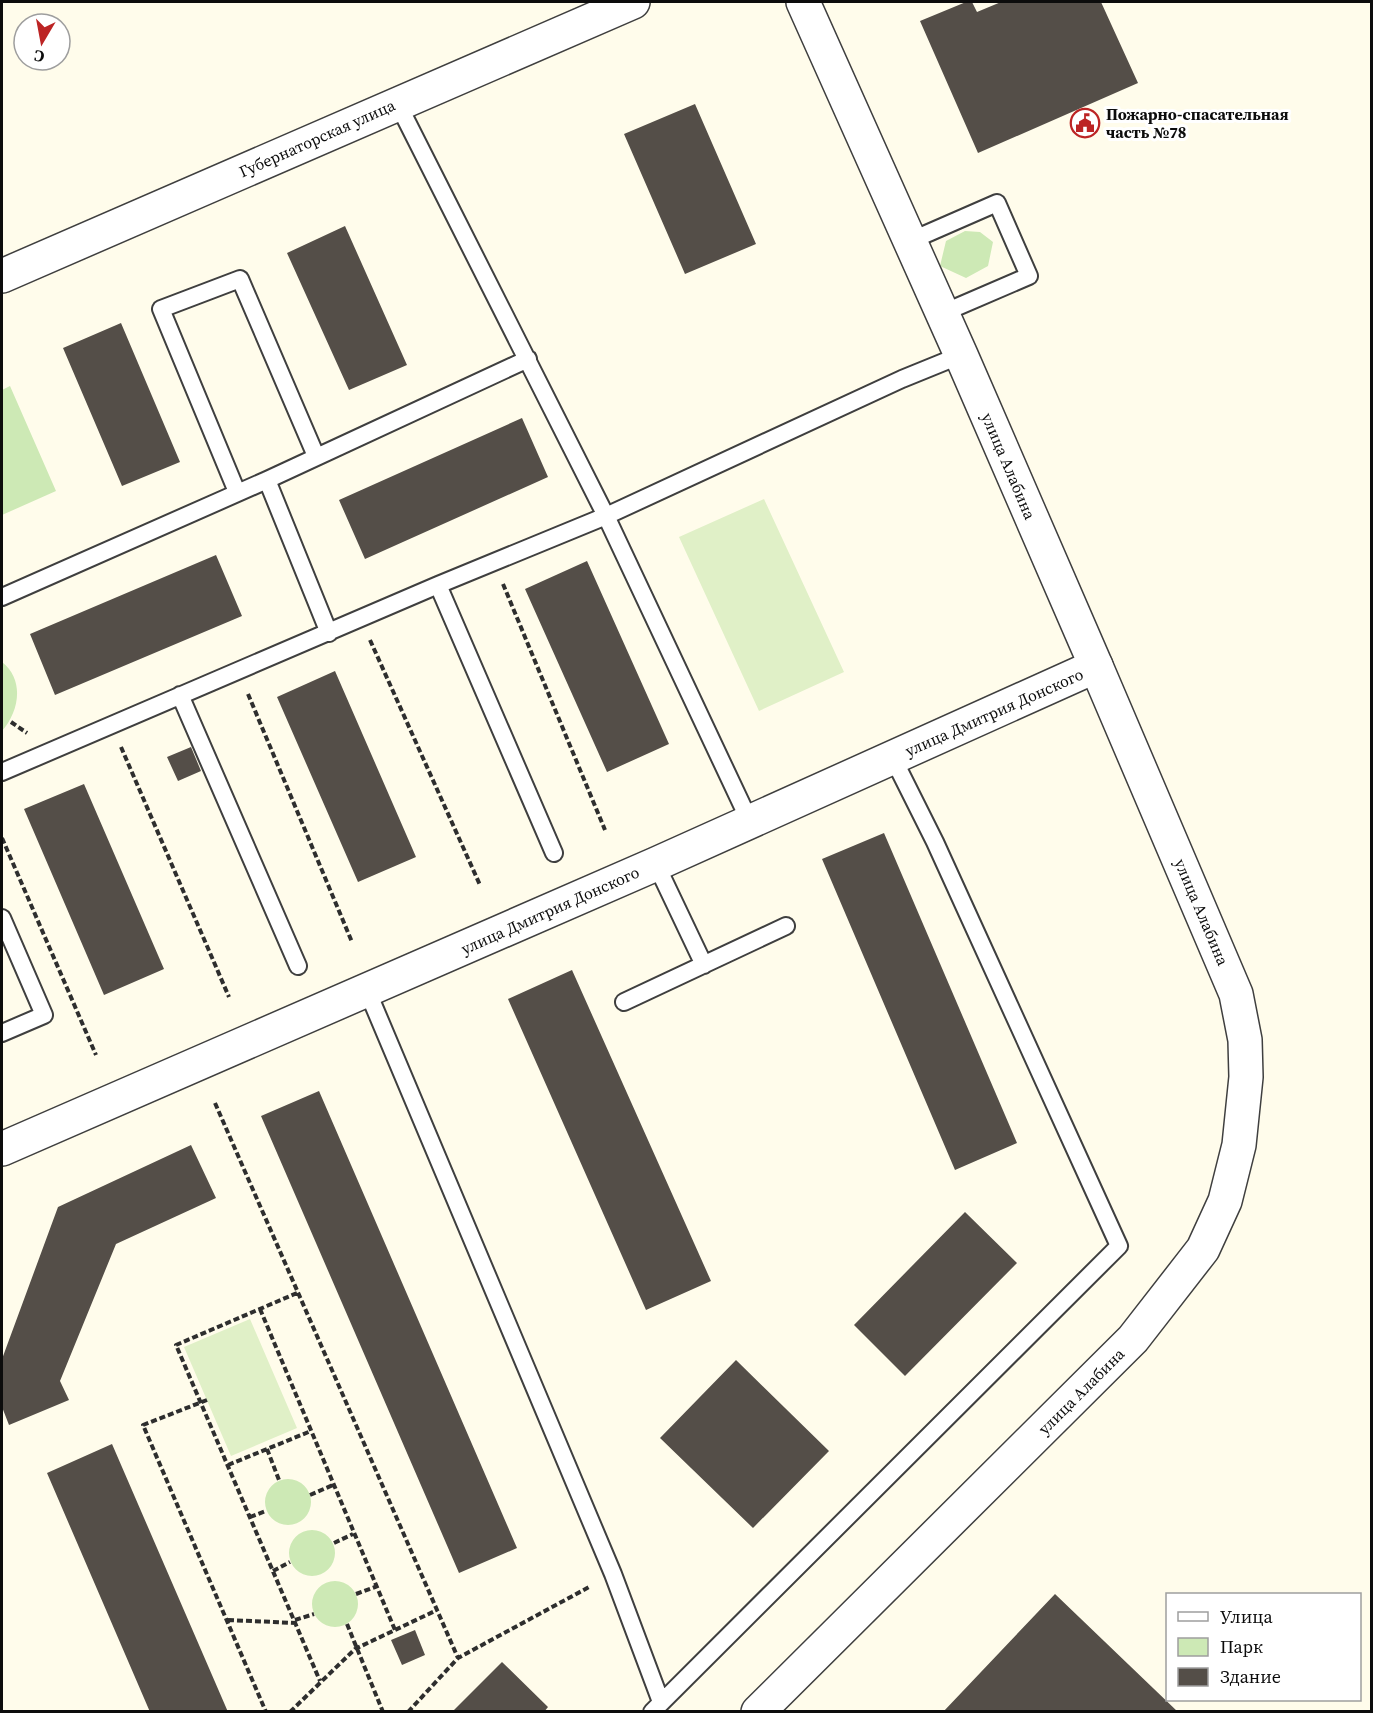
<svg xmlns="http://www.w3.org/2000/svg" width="1373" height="1713" viewBox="0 0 1373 1713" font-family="'Source Serif 4',serif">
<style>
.green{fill:#cde9b5}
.pitch{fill:#e0f0c7}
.building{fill:#544e48}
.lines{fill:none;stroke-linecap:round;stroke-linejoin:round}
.service-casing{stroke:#3f3f3f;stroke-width:20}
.minor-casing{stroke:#3f3f3f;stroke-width:36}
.tertiary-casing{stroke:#3f3f3f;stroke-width:36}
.path{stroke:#2e2e2e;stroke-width:4;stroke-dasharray:6 3;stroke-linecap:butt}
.service{stroke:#fff;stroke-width:16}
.minor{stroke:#fff;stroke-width:33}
.tertiary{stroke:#fff;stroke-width:33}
.labels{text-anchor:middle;stroke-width:6;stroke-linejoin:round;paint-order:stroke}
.poi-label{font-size:16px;font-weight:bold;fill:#0c0c0c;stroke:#fff;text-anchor:start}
.street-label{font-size:16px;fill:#0c0c0c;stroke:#fff}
</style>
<rect width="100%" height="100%" fill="#fffceb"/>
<path class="green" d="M965 231 980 232 993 242 988 266 966 278 940 266 946 241Z
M10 386 56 491 2 515V390Z
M2 662C25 680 19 712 2 731Z
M265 1502a23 23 0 1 1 46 0a23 23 0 1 1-46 0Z
M289 1553a23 23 0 1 1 46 0a23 23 0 1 1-46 0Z
M312 1604a23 23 0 1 1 46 0a23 23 0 1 1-46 0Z"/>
<path class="pitch" d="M764 499 844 672 759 711 679 537Z
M250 1319 297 1428 231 1456 184 1347Z"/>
<path class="building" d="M966 2H972L977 12 1001 2H1101L1138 83 978 153 920 21Z
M695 104 756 244 685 274 624 134Z
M345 226 407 365 349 390 287 253Z
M121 323 180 462 122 486 63 348Z
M522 418 548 477 365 559 339 500Z
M216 555 242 616 55 695 30 634Z
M587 561 669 744 607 772 525 589Z
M335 671 416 857 358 882 277 697Z
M191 747 201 771 178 781 167 757Z
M84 784 164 969 104 995 24 809Z
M884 833 1017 1143 955 1170 822 859Z
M572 970 711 1281 646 1310 508 999Z
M319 1091 517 1548 459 1573 261 1116Z
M191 1145 216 1198 116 1244 60 1381 69 1400 9 1425 2 1407V1359L58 1207Z
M965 1212 1017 1263 905 1376 854 1325Z
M736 1360 829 1451 753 1528 660 1438Z
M112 1444 228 1712H150L47 1473Z
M1055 1594 1178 1712H943Z
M415 1630 425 1655 402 1665 391 1640Z
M502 1662 548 1707 544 1712H452Z"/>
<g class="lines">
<g class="service-casing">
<path id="service" d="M397 102 606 516 750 822
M910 241 997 203 1029 276 943 313
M267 480 329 633
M237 492 161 309 240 279 316 456
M438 585 554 853
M2 597 267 480 528 359
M180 695 298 966
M2 772 438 585 606 516 902 379 961 355
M656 864 704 965
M2 918 44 1015 2 1033
M367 990 613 1574 661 1702
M624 1002 786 926
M652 1712 1119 1246 935 842 893 758"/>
</g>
<g class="minor-casing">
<path id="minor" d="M2 276 633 2
M758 1712 1133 1339 1203 1249 1225 1201 1239 1145 1246 1077 1245 1040 1236 994 1096 666"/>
</g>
<g class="tertiary-casing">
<path id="tertiary" d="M2 1149 656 864 1096 666 961 355 803 2"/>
</g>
<path class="path" d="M503 584 605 830
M370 640 480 885
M248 694 352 942
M11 722 27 733
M121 747 229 997
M2 838 96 1055
M215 1103 458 1658
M297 1293 176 1345 320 1681
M260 1309 395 1630
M207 1400 143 1425 266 1712
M267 1449 279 1480
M228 1465 311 1431
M310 1495 333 1485
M250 1517 266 1511
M334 1543 353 1534
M273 1571 290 1562
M356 1594 375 1587
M228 1620 296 1623
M295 1620 314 1614
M347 1624 383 1712
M290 1712 355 1649 437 1610
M408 1712 458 1658 591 1586"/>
<use href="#service" class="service"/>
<use href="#minor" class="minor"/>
<use href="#tertiary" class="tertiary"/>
</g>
<defs>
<g id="civic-ring" transform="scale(1.5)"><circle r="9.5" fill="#fff" stroke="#bc2424" stroke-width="1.5"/><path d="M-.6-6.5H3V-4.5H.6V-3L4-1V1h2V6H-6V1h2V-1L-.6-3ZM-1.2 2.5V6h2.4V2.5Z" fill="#bc2424"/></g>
</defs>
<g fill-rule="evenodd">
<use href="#civic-ring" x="1085" y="123"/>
</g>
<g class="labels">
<g class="poi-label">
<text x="1106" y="120">Пожарно-спасательная<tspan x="1106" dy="18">часть №78</tspan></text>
</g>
<g class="street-label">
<text transform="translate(317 138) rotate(-24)" y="6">Губернаторская улица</text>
<text transform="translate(1009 466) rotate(67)" y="6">улица Алабина</text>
<text transform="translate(994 712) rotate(-24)" y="6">улица Дмитрия Донского</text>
<text transform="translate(550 910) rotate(-24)" y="6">улица Дмитрия Донского</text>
<text transform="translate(1202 912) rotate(67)" y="6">улица Алабина</text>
<text transform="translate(1081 1391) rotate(-45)" y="6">улица Алабина</text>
</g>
</g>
<rect width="1373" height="1713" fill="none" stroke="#0c0c0c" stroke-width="6"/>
<rect x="1166" y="1593" width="195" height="108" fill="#ffffff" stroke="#9e9e9e" stroke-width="1.5"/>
<rect x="1178" y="1612" width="30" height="9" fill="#ffffff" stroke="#9e9e9e" stroke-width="1.5"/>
<text x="1220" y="1623" font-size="18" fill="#0c0c0c">Улица</text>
<rect x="1178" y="1638" width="30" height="18" fill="#cde9b5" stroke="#9e9e9e" stroke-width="1.5"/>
<text x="1220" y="1653" font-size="18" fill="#0c0c0c">Парк</text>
<rect x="1178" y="1668" width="30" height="18" fill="#544e48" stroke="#9e9e9e" stroke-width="1.5"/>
<text x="1220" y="1683" font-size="18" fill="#0c0c0c">Здание</text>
<g transform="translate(42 42) rotate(190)"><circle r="28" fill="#ffffff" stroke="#9e9e9e" stroke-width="1.5"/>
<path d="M0-4.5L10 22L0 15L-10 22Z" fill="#bc2424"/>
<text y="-9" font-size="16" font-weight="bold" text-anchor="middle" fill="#0c0c0c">С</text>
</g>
</svg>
